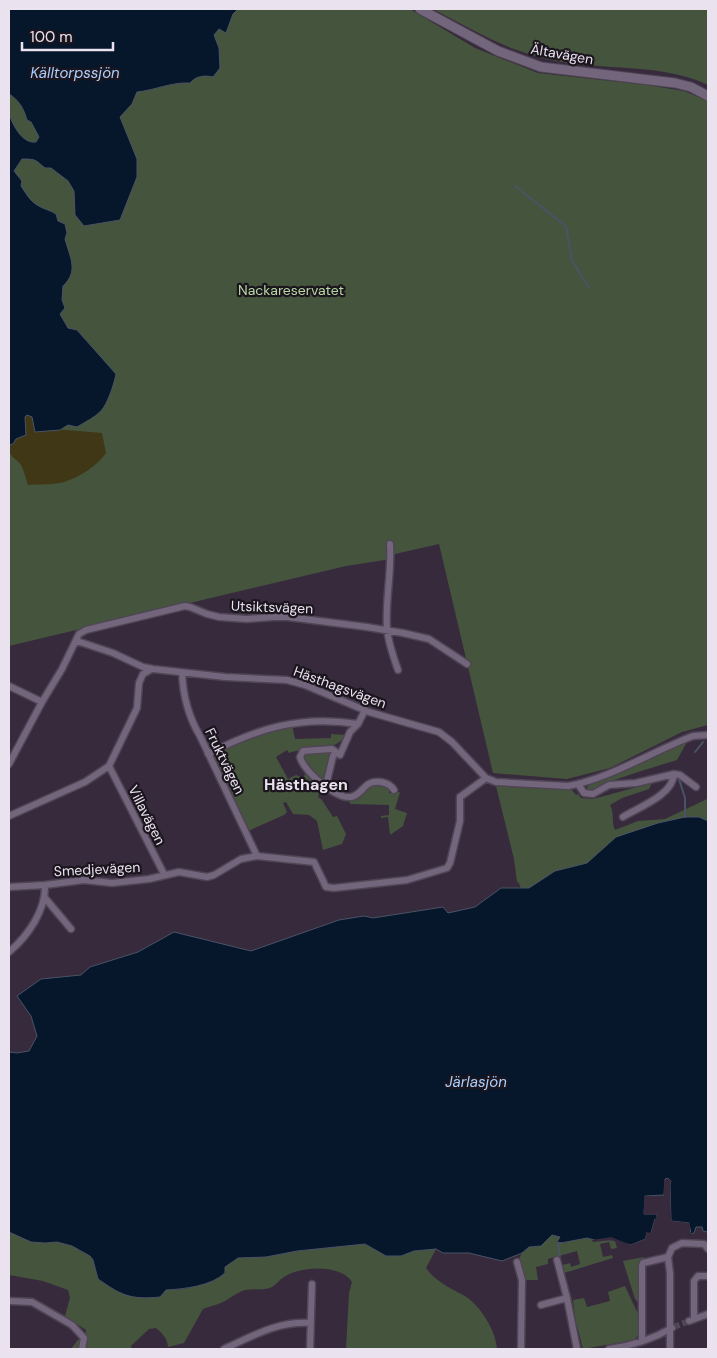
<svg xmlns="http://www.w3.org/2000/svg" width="717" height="1358" viewBox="0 0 717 1358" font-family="'DM Sans',sans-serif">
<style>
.green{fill:#45543c}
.sand{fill:#403717}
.water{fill:#06162b;stroke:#4a5366}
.pier{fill:#372a3d}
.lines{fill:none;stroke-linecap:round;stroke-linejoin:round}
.stream{stroke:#4a5366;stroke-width:2}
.minor-tunnel{stroke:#524658;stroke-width:6;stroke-dasharray:6 3;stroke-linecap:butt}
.minor-casing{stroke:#4f4555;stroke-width:9}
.secondary-casing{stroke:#4f4555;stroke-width:11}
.minor{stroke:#73657b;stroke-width:6}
.secondary{stroke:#73657b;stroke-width:9}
.labels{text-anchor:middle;stroke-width:4.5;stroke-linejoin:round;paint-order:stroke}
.street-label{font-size:14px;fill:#eae2ef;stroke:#1b161e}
.park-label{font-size:14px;fill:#b8d7a4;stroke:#1b161e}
.water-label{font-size:15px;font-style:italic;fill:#abcfff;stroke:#1b161e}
.quarter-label{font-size:16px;font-weight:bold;fill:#eae2ef;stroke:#1b161e}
</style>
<rect width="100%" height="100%" fill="#372a3d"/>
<path class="green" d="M9 9H410L475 48 538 73 647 85 684 91 708 101V725L682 732 610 768 567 779 493 773 439 544 395 554 391 559 346 566 9 646Z
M433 9H708V85C664 64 610 70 562 62 545 59 527 54 511 48 484 37 458 22 433 9Z
M292 725 295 739 331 738V734L346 735C335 753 308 746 289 753L287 750 276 757 288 779 296 775 303 778 306 773 322 786 318 797 322 800 333 817 337 816 346 834 342 844 323 850 317 821 309 815 293 814 286 802 283 803 287 812 284 815 248 831 214 761 215 754 253 736Z
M687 742 677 760C662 765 600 782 593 791H588L587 787 590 784Z
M331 751 324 780H322L303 762V754Z
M374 783 389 787V793L400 792 395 809 407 813 403 826 390 835 388 817 381 818V816L389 815V805L350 804 349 799Z
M652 783 649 789 622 798 610 805C615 815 611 821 615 830L638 821 665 819 707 799 708 801V1037L521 889 519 883 517 882 514 859 496 786 572 790 576 795 578 794 581 798 593 799Z
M9 1232 31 1242 45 1243 57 1242 72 1246 90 1256 93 1260 98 1279C121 1295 131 1300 160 1297L166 1290 186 1289 214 1281 225 1267 238 1258 266 1257 298 1251 365 1244 386 1256H401L414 1251 436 1249 426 1268C435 1281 450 1288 463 1295 480 1304 496 1331 497 1349H346L349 1293 352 1282C341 1264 300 1266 284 1277 279 1280 276 1285 272 1287 263 1291 254 1288 245 1290 236 1293 232 1297 225 1301 218 1305 210 1306 203 1309L184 1343 168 1347C167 1338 163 1334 156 1328L149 1329 131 1346 132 1349H71L77 1341 86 1332V1330L65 1316 70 1298 68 1290 43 1281 9 1275Z
M552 1235 561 1237V1243L587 1238 598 1241H615L617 1248 611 1249 609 1242 600 1244 603 1257 612 1255 613 1258 561 1274 559 1266 570 1263 571 1267 580 1264 577 1251 548 1259V1264L536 1267 538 1280H522L517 1262 522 1253 529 1247 541 1246Z
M644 1257 641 1263 639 1303 635 1299 623 1261Z
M625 1286 639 1316V1334L634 1340 583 1349 577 1325 576 1324 573 1300 584 1298 587 1307 610 1301 608 1292Z"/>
<path class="sand" d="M27 415 32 417 36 432 55 429 102 433 106 453C97 466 80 477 64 482 54 485 40 484 28 485 26 479 24 471 21 465 15 456 9 459 9 445L13 444 16 439 20 437 25 417Z"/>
<path class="water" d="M9 9H238L233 14 226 33 219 29 214 35 219 48 220 68 213 77C204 75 196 76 190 83 171 82 156 90 137 92L132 104 120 117 137 159V177L120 220 84 226 75 215 74 191 68 181 51 168H45C35 160 37 159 22 159L14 171 22 181 21 186C25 192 30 201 37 205 43 209 50 210 56 214L58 221 65 224 67 233 65 239C70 258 79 271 63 286L62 300 65 308 60 314 68 328 77 330 116 374C114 384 108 403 101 411 94 418 85 422 77 427L68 425 60 430 35 432 32 417 27 415 25 417 26 435 16 439 13 444 9 445V114C13 125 22 144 36 142L39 137 31 122 27 120C24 109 19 100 9 94Z
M685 817H699L708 821V1232L703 1231 702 1227H696L694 1233 691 1234 689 1223 671 1221 670 1185 671 1181 668 1178 665 1179 664 1195 645 1196 644 1214H657V1220L655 1219 651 1233 646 1236 645 1240H643L631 1245 611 1240 598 1241 587 1238 561 1243 557 1242 560 1237 552 1235 541 1246 529 1247 522 1253 502 1261 469 1253H443L436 1249 414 1251 401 1256H386L365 1244 297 1251 266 1257 238 1258 225 1267V1273C211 1286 185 1289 166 1290L160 1297C130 1300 121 1295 98 1279L93 1260 90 1256 72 1246 57 1242 45 1243 31 1242 9 1232V1052L17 1053 29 1051 37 1036 31 1016 17 996 41 979 81 975 90 967 138 952 174 932 251 951 339 920 364 916 373 918 443 907 448 913 475 907 501 888H529L555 871 587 863 616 837 658 823Z"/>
<path class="pier" d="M668 1178 671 1181 670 1185 671 1221 690 1223V1232L695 1236H690L687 1233V1225H673L669 1222 667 1187V1196L665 1198 647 1199V1211H658L660 1214 659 1221 657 1222 653 1234 648 1235 647 1242 630 1247 611 1240 593 1242 592 1240 611 1237 631 1245 643 1240H645L646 1232 651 1233 655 1219H657V1214H644V1196H664V1181Z"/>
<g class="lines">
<path class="stream" d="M515 186 519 189
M521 191 566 226 572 260 589 288
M695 752 703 742
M679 779 685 798V817
M558 1258 560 1256 558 1245 561 1243"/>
<path class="minor-tunnel" d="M674 1327 689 1321"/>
<g class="minor-casing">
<path id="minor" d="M390 544C392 572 385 600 387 628 388 642 393 656 398 670
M77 641 113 653 143 667 153 669 225 677 287 680 305 685 369 712 439 732 452 742 486 778 496 782 568 786C609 779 653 751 693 736L708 735
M182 673C183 695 188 716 200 736L257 856
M9 686 42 702
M358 724 350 732 340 755 332 749 303 751 300 757C304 771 335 799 351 797 363 795 364 779 381 782 387 783 391 785 394 790
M208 754C258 728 301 715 358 724L365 710
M9 764 42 702 62 669 79 634 86 630 185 606 190 607 207 614 219 617 247 619 273 617H288L367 627 403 633 429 639 467 664
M109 766 164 874
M578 784 584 793 593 794 609 785 636 783 674 774 680 775 696 787
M326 785 333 756 336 752
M9 816 85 782 109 766 137 708 139 683 143 674 152 669
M623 817C639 807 673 795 674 774
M9 887 45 885 84 880 112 883 149 879 179 872 207 877 214 875 241 859 257 856 314 862 326 887 334 888 407 880 447 868 450 863 460 821V797L486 778
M45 898 71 929
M9 952C28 936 46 910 45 885
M557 1260 567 1298 577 1349
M517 1262 522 1280 521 1349
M9 1301 32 1302 72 1325 84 1338 82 1349
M541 1305 567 1298
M694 1319V1281L698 1276H708
M689 1321 708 1314
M642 1341V1266L643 1263 668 1257
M224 1349C253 1336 277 1321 311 1323
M310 1349 312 1284
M609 1349C630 1346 653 1339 672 1328
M670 1349V1273L668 1257 672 1248 682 1243 704 1244 708 1249"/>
</g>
<g class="secondary-casing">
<path id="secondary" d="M420 9 498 51 541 67 675 83 691 87 708 96"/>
</g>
<use href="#minor" class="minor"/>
<use href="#secondary" class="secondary"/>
</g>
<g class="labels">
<g class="street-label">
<text transform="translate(562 54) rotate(10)" y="5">Ältavägen</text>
<text transform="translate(272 607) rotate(2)" y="5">Utsiktsvägen</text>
<text transform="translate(340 687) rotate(20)" y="5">Hästhagsvägen</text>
<text transform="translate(225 761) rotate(64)" y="5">Fruktvägen</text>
<text transform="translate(147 815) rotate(63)" y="5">Villavägen</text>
<text transform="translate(97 869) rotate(-3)" y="5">Smedjevägen</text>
</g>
<g class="park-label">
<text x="291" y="295">Nackareservatet</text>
</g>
<g class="water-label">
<text x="75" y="78">Källtorpssjön</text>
<text x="476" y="1087">Järlasjön</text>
</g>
<g class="quarter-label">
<text x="306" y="790">Hästhagen</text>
</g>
</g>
<rect width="717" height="1358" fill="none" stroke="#eae2ef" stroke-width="20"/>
<path d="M22 42v8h91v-8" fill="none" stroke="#eae2ef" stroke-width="2.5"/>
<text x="30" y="42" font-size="15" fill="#eae2ef" stroke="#1b161e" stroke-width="4" paint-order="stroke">100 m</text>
</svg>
